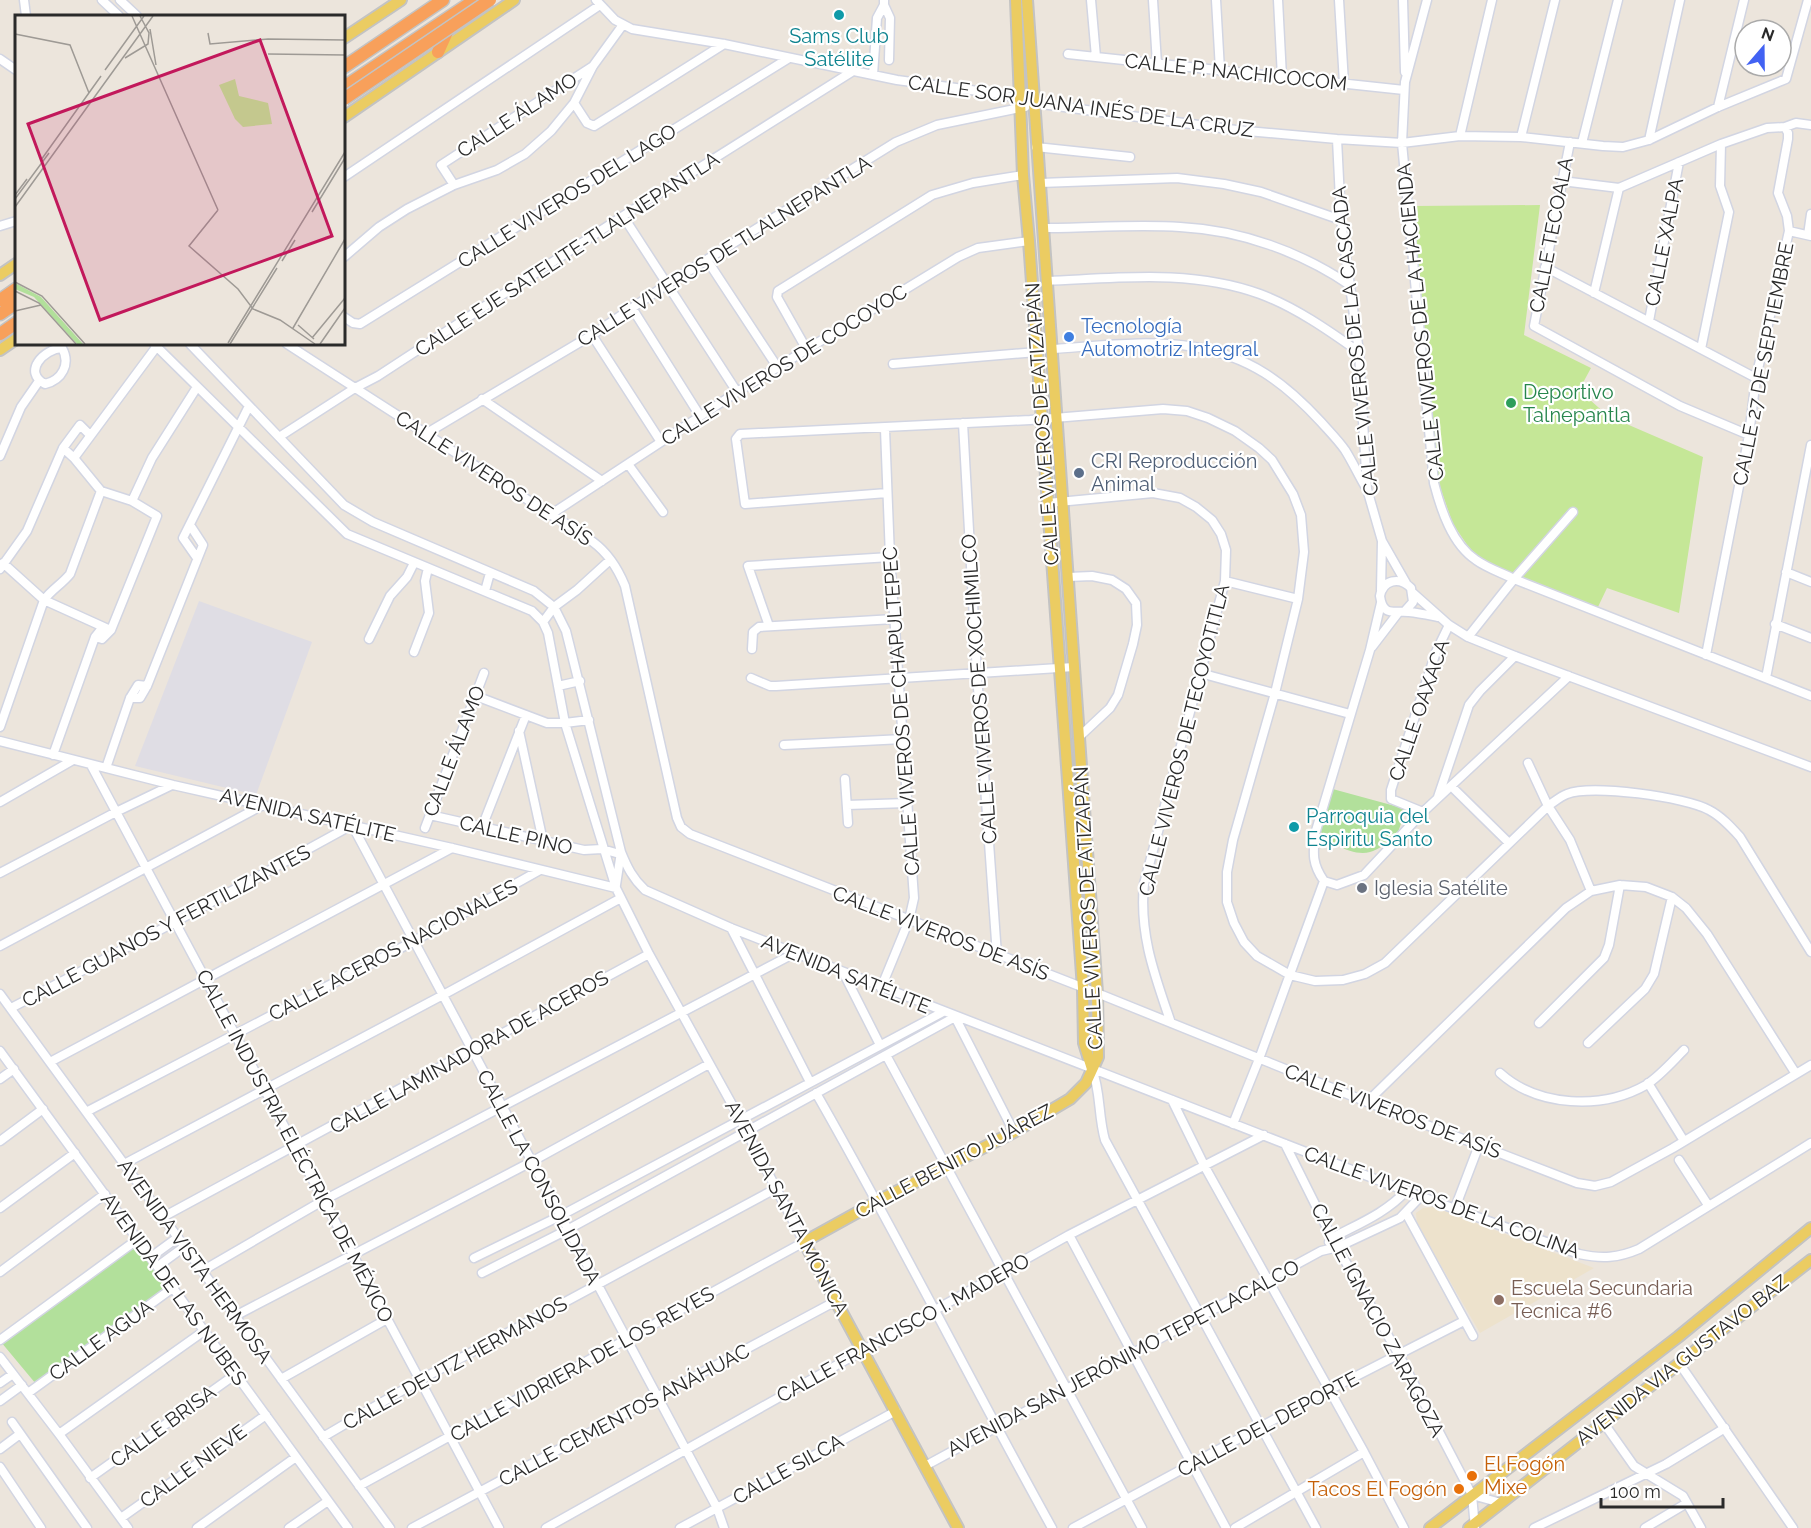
<svg xmlns="http://www.w3.org/2000/svg" width="1811" height="1528" viewBox="0 0 1811 1528" font-family="Raleway,sans-serif">
<style>
.industrial{fill:#dfdde4}
.education{fill:#ede2cc}
.green{fill:#b2e09b}
.pitch{fill:#c5e797}
.lines{fill:none;stroke-linecap:round;stroke-linejoin:round}
.minor-casing{stroke:#d2d5e2;stroke-width:11}
.major-casing{stroke:#c3c3c3;stroke-width:14}
.highway-casing{stroke:#c3c3c3;stroke-width:15}
.minor{stroke:#fff;stroke-width:8}
.major{stroke:#ebcc62;stroke-width:10}
.highway{stroke:#f8a05b;stroke-width:12}
.highway-bridge-casing{stroke:#c3c3c3;stroke-width:15;stroke-linecap:butt}
.highway-bridge{stroke:#f8a05b;stroke-width:12}
.culture-dot{fill:#0f9aa8;stroke:#fff;stroke-width:2}
.shop-dot{fill:#3f7fe0;stroke:#fff;stroke-width:2}
.leisure-dot{fill:#2e9e5b;stroke:#fff;stroke-width:2}
.service-dot{fill:#5c6f8a;stroke:#fff;stroke-width:2}
.worship-dot{fill:#6b7280;stroke:#fff;stroke-width:2}
.education-dot{fill:#8d6e63;stroke:#fff;stroke-width:2}
.food-dot{fill:#e8710a;stroke:#fff;stroke-width:2}
.labels{text-anchor:middle;stroke-width:4.5;stroke-linejoin:round;paint-order:stroke}
.culture-label{font-size:20px;fill:#0d838f;stroke:#fff}
.street-label{font-size:20px;fill:#2a2a2a;stroke:#fff}
.shop-label{font-size:20px;fill:#366cbe;stroke:#fff;text-anchor:start}
.leisure-label{font-size:20px;fill:#27864d;stroke:#fff;text-anchor:start}
.service-label{font-size:20px;fill:#4e5e75;stroke:#fff;text-anchor:start}
.worship-label{font-size:20px;fill:#5b616d;stroke:#fff;text-anchor:start}
.education-label{font-size:20px;fill:#785e54;stroke:#fff;text-anchor:start}
.food-label{font-size:20px;fill:#c56008;stroke:#fff;text-anchor:start}
.inset-road{fill:none;stroke:#9e9a95;stroke-width:1.5}
.view{fill:#c2185b;fill-opacity:0.15;stroke:#c2185b;stroke-width:3}
.inset-edge{fill:none;stroke:#2a2a2a;stroke-width:3}
</style>
<rect width="100%" height="100%" fill="#ece5dc"/>
<path class="industrial" d="M199 601 312 642 256 795 135 766Z"/>
<path class="education" d="M1434 1207 1594 1268 1480 1333 1417 1224 1416 1213 1423 1208Z"/>
<path class="green" d="M1329 788 1406 809 1396 838C1388 842 1378 850 1370 852 1353 857 1327 842 1318 828Z
M136 1243 169 1288 36 1384 1 1342Z"/>
<path class="pitch" d="M1540 205 1524 335 1591 368 1579 390 1608 416 1703 457 1679 613 1607 588 1597 609 1509 574 1476 558 1453 524 1440 487 1433 447 1414 206Z"/>
<g class="lines">
<g class="minor-casing">
<path id="minor" d="M24 0 26 16
M102 0 119 16
M120 0 137 16
M596 0 615 20 632 29 724 44 897 80 1000 94 1034 103 1236 130 1337 139 1402 143 1460 136 1521 137 1603 146 1623 147 1649 140 1718 107 1786 79 1808 0
M884 0V5L890 18 889 60
M1091 0 1096 57
M1153 0 1157 64
M1216 0 1220 70
M1278 0 1282 77
M1339 0 1344 83
M1403 0 1405 72
M1427 0 1405 82 1402 143 1434 483C1441 510 1452 544 1476 560 1487 568 1502 573 1514 579L1811 696
M1068 54 1404 90
M0 59 16 70
M873 75 877 18 884 5
M574 103 587 123 594 126 724 44
M1718 107 1744 0
M1460 136 1492 0
M1521 137 1555 0
M1337 139 1341 220 1359 352 1367 489 1382 541 1406 583
M1649 140 1680 0
M1570 142 1534 326 1680 406 1749 435
M1582 143 1618 0
M1036 147 1130 157
M344 177 600 5
M1562 181 1619 188 1721 144 1767 128 1785 127 1796 123 1811 125
M1040 183 1177 178 1224 184 1261 192 1341 220
M454 185 441 165 593 66
M623 216 737 392
M0 226 16 221
M1043 228C1087 228 1136 224 1180 227 1240 230 1302 252 1351 286
M1789 231 1811 236
M1808 235 1811 214
M344 257 379 227 407 209 454 185 497 170 525 154 551 131 574 103 593 66 622 26
M707 260 778 368
M1545 267 1756 378
M1047 281C1119 278 1191 269 1260 294 1295 307 1328 330 1359 352
M1594 293 1619 188
M632 308 700 416
M344 317 353 323 360 324 789 58
M1649 321 1679 162
M592 335 661 442
M154 344 347 534 532 611 543 622 548 633 565 723 616 888 649 954 740 1119 804 1242 359 1486
M190 344 344 505 373 522 534 591 554 607 566 631 621 852 616 885
M287 344C367 396 448 447 528 500 549 515 573 526 593 542 608 553 618 569 625 586L677 818 681 827 690 834 1097 993 1367 1102 1577 1183 1595 1186 1611 1182 1673 1148 1811 1065
M62 348C71 364 62 380 45 384 22 372 44 349 62 348Z
M1052 349C1098 346 1149 339 1194 347 1249 356 1284 382 1321 422 1329 431 1338 440 1345 450 1352 461 1358 474 1365 486
M1701 349 1729 212 1720 186 1721 144
M807 350 777 297 778 291 932 195 973 183 1023 175
M893 364 1037 352
M482 399 602 481
M963 423 977 674 997 955
M427 433 592 335 666 285 896 142 937 125 1025 107
M279 437 355 388 378 376 623 216 853 71
M63 448 74 458 101 491 132 501 157 516 111 630 102 639 95 637
M0 456 21 407 39 381
M74 458 157 346
M628 464 663 512
M887 493 745 504 736 439 740 434 1030 420 1163 409 1187 411 1208 418 1235 431 1259 448 1272 460 1293 494 1301 515 1304 552 1298 599 1275 693 1233 840 1227 872V902L1234 923 1244 942 1257 956 1290 975 1315 981 1343 980 1365 974 1385 963 1548 806C1554 802 1561 796 1567 794 1591 784 1686 797 1709 810 1721 816 1731 827 1740 837L1811 952
M132 501 152 458 197 387
M1048 503 1153 493 1180 498 1196 507 1212 520 1221 534 1226 550 1225 581 1144 884C1139 935 1155 976 1171 1023
M550 515 737 392 958 257 978 248 1029 241
M197 558 183 538 249 406
M3 563 44 600 108 629
M0 569 27 531 63 448 80 425 90 435
M1786 572 1811 582
M1068 577 1092 576 1112 580 1126 589 1136 603 1137 625 1133 644 1118 695 1110 708 1079 737
M1225 581 1298 599
M1381 590 1382 541
M485 591 490 573
M1413 593 1449 625 1468 637 1515 656 1811 767
M1405 611 1413 602 1411 588C1399 576 1383 580 1380 596 1383 618 1395 610 1409 612 1419 613 1428 615 1438 617
M543 622 554 607 577 590 610 560
M1775 624 1811 638
M769 626 748 566 890 557
M1468 637 1514 579 1573 512
M369 639 390 596 407 577 414 563
M1372 647 1398 613
M752 649 753 632 759 627 894 619
M414 652 429 613 425 581 428 568
M1706 655 1749 435 1756 378 1789 231 1787 216 1778 193 1788 139V133L1785 127
M1200 673 1350 714
M751 678 770 686H776L1074 667
M1766 678 1811 445
M558 686 580 681
M476 696 547 723H565L589 720
M130 698H140L147 686 203 545 190 525
M0 727 44 600C51 590 62 584 70 574L101 491
M519 731 543 841
M0 741 173 785 452 848 616 888
M784 745 903 739
M53 755 95 637 103 627
M1528 763 1548 806 1570 840 1591 891
M91 765 499 1528
M106 768 130 698 138 685 147 686
M845 779 848 823
M1451 786 1509 843
M1438 797 1469 705 1480 691 1515 656
M0 802 73 760
M847 805 907 803
M1423 812 1391 799V790L1436 652 1449 625
M430 815 584 850 602 849 616 853 621 852
M482 827 526 715
M425 828 484 673
M621 852C627 867 633 879 645 890L731 928 1406 1191 1579 1254C1602 1259 1618 1258 1639 1249L1811 1143
M0 873 116 812 172 785
M1324 881 1337 885 1364 875 1423 812 1569 676
M1324 881C1312 864 1313 854 1315 834L1370 650 1381 603
M731 928 810 1082
M0 946 263 805
M843 972 880 1045
M881 988 909 920 914 898 890 557 885 429
M0 994 390 1528
M11 1008 175 922 352 825 717 1508 724 1528
M1539 1023 1604 958 1609 945 1620 885
M1588 1043 1645 989 1654 974 1672 897
M0 1051 348 1528
M886 1055 1142 1528
M50 1062 452 848
M1092 1069C1101 1092 1098 1116 1105 1140L1316 1528
M1500 1073C1538 1107 1602 1110 1646 1085 1660 1076 1672 1062 1684 1050
M0 1079 14 1069
M1648 1083 1684 1141
M816 1093C898 1236 972 1384 1052 1528
M1172 1100 1205 1167 1364 1452 1404 1528
M1367 1102 1566 908 1591 891 1620 885 1646 887 1672 897 1686 908 1707 934 1796 1074
M86 1112 414 941 540 870
M1233 1124 1259 1059 1324 881
M0 1141 43 1109
M1285 1144 1332 1238 1399 1355 1472 1495 1475 1528
M1679 1160 1708 1205
M124 1164 443 995 621 898
M0 1208 75 1153
M1455 1208 1479 1145
M1406 1213 1473 1336
M163 1217 649 954
M1069 1235 1226 1528
M1329 1242 1332 1238C1358 1224 1386 1213 1406 1191
M151 1257 177 1238
M474 1258 560 1216 943 1012
M158 1266 184 1247
M202 1271 324 1200 795 953
M0 1272 105 1194
M482 1273 567 1230 955 1017 1014 1132
M235 1316 531 1162 709 1064
M0 1340 138 1239
M0 1357 59 1434 128 1528
M1679 1363 1793 1528
M281 1379 387 1319
M0 1383 13 1374
M28 1393 174 1287
M0 1401 22 1385
M12 1422 87 1528
M1603 1422 1634 1466 1683 1496 1701 1528
M59 1434 204 1331
M323 1437 420 1380 777 1188
M0 1449 20 1434
M925 1466 1321 1251 1338 1247 1400 1218 1421 1196
M0 1467 41 1528
M90 1478 236 1374
M1472 1495 1501 1503
M121 1518 266 1415
M197 1528 296 1457
M289 1528 328 1501
M412 1528 836 1301
M546 1528 1069 1235 1264 1135
M680 1528 896 1411
M1073 1528 1329 1390 1464 1321
M1235 1528 1364 1452
M1534 1528 1666 1464 1725 1428
M1645 1528 1687 1503"/>
</g>
<g class="major-casing">
<path id="major" d="M1016 0 1023 175 1029 241 1083 988 1084 1043 1092 1069
M344 38 401 0
M344 117 514 0
M0 275 16 264
M0 350 16 339
M958 1528 804 1242 878 1201 1014 1132 1070 1099 1086 1083 1098 1057 1097 993 1027 0
M1430 1528 1678 1337 1811 1228
M1469 1528 1811 1260"/>
</g>
<g class="highway-casing">
<path id="highway" d="M438 52 451 23
M344 67 443 0
M344 87 475 0
M0 300 16 289
M0 314 16 303
M0 334 16 323"/>
</g>
<use href="#minor" class="minor"/>
<use href="#major" class="major"/>
<use href="#highway" class="highway"/>
<g class="highway-bridge-casing">
<path id="highway-bridge" d="M344 99 490 0"/>
</g>
<use href="#highway-bridge" class="highway-bridge"/>
</g>
<g class="culture-dot">
<circle cx="839" cy="15" r="6"/>
<circle cx="1294" cy="827" r="6"/>
</g>
<circle class="shop-dot" cx="1069" cy="337" r="6"/>
<circle class="leisure-dot" cx="1511" cy="403" r="6"/>
<circle class="service-dot" cx="1079" cy="473" r="6"/>
<circle class="worship-dot" cx="1362" cy="888" r="6"/>
<circle class="education-dot" cx="1499" cy="1300" r="6"/>
<g class="food-dot">
<circle cx="1472" cy="1476" r="6"/>
<circle cx="1459" cy="1489" r="6"/>
</g>
<g class="labels">
<g class="culture-label">
<text x="839" y="43">Sams Club<tspan x="839" dy="23">Satélite</tspan></text>
<text x="1306" y="823" text-anchor="start">Parroquia del<tspan x="1306" dy="23">Espiritu Santo</tspan></text>
</g>
<g class="street-label">
<text transform="translate(1236 72) rotate(6)" y="7">CALLE P. NACHICOCOM</text>
<text transform="translate(1081 106) rotate(8)" y="7">CALLE SOR JUANA INÉS DE LA CRUZ</text>
<text transform="translate(517 115) rotate(-33)" y="7">CALLE ÁLAMO</text>
<text transform="translate(567 196) rotate(-32)" y="7">CALLE VIVEROS DEL LAGO</text>
<text transform="translate(1551 235) rotate(-79)" y="7">CALLE TECOALA</text>
<text transform="translate(1664 242) rotate(-79)" y="7">CALLE XALPA</text>
<text transform="translate(724 251) rotate(-32)" y="7">CALLE VIVEROS DE TLALNEPANTLA</text>
<text transform="translate(567 254) rotate(-33)" y="7">CALLE EJE SATELITE-TLALNEPANTLA</text>
<text transform="translate(1420 322) rotate(-96)" y="7">CALLE VIVEROS DE LA HACIENDA</text>
<text transform="translate(1355 341) rotate(-96)" y="7">CALLE VIVEROS DE LA CASCADA</text>
<text transform="translate(1763 364) rotate(-79)" y="7">CALLE 27 DE SEPTIEMBRE</text>
<text transform="translate(784 365) rotate(-32)" y="7">CALLE VIVEROS DE COCOYOC</text>
<text transform="translate(1042 424) rotate(-94)" y="7">CALLE VIVEROS DE ATIZAPÁN</text>
<text transform="translate(494 478) rotate(33)" y="7">CALLE VIVEROS DE ASÍS</text>
<text transform="translate(979 689) rotate(-94)" y="7">CALLE VIVEROS DE XOCHIMILCO</text>
<text transform="translate(1419 710) rotate(-71)" y="7">CALLE OAXACA</text>
<text transform="translate(901 711) rotate(-94)" y="7">CALLE VIVEROS DE CHAPULTEPEC</text>
<text transform="translate(1184 740) rotate(-76)" y="7">CALLE VIVEROS DE TECOYOTITLA</text>
<text transform="translate(454 751) rotate(-69)" y="7">CALLE ÁLAMO</text>
<text transform="translate(308 815) rotate(13)" y="7">AVENIDA SATÉLITE</text>
<text transform="translate(516 835) rotate(13)" y="7">CALLE PINO</text>
<text transform="translate(1088 908) rotate(-93)" y="7">CALLE VIVEROS DE ATIZAPÁN</text>
<text transform="translate(166 926) rotate(-28)" y="7">CALLE GUANOS Y FERTILIZANTES</text>
<text transform="translate(941 933) rotate(21)" y="7">CALLE VIVEROS DE ASÍS</text>
<text transform="translate(393 950) rotate(-28)" y="7">CALLE ACEROS NACIONALES</text>
<text transform="translate(846 974) rotate(22)" y="7">AVENIDA SATÉLITE</text>
<text transform="translate(469 1052) rotate(-29)" y="7">CALLE LAMINADORA DE ACEROS</text>
<text transform="translate(1393 1111) rotate(21)" y="7">CALLE VIVEROS DE ASÍS</text>
<text transform="translate(295 1146) rotate(62)" y="7">CALLE INDUSTRIA ELÉCTRICA DE MÉXICO</text>
<text transform="translate(954 1161) rotate(-28)" y="7">CALLE BENITO JUÁREZ</text>
<text transform="translate(539 1177) rotate(62)" y="7">CALLE LA CONSOLIDADA</text>
<text transform="translate(1442 1202) rotate(20)" y="7">CALLE VIVEROS DE LA COLINA</text>
<text transform="translate(787 1208) rotate(62)" y="7">AVENIDA SANTA MÓNICA</text>
<text transform="translate(195 1261) rotate(54)" y="7">AVENIDA VISTA HERMOSA</text>
<text transform="translate(174 1289) rotate(54)" y="7">AVENIDA DE LAS NUBES</text>
<text transform="translate(1378 1320) rotate(62)" y="7">CALLE IGNACIO ZARAGOZA</text>
<text transform="translate(903 1328) rotate(-29)" y="7">CALLE FRANCISCO I. MADERO</text>
<text transform="translate(101 1340) rotate(-36)" y="7">CALLE AGUA</text>
<text transform="translate(1123 1358) rotate(-28)" y="7">AVENIDA SAN JERÓNIMO TEPETLACALCO</text>
<text transform="translate(1682 1360) rotate(-38)" y="7">AVENIDA VIA GUSTAVO BAZ</text>
<text transform="translate(455 1363) rotate(-29)" y="7">CALLE DEUTZ HERMANOS</text>
<text transform="translate(582 1364) rotate(-29)" y="7">CALLE VIDRIERA DE LOS REYES</text>
<text transform="translate(624 1415) rotate(-28)" y="7">CALLE CEMENTOS ANÁHUAC</text>
<text transform="translate(1268 1424) rotate(-28)" y="7">CALLE DEL DEPORTE</text>
<text transform="translate(163 1426) rotate(-36)" y="7">CALLE BRISA</text>
<text transform="translate(193 1466) rotate(-36)" y="7">CALLE NIEVE</text>
<text transform="translate(788 1469) rotate(-29)" y="7">CALLE SILCA</text>
</g>
<g class="shop-label">
<text x="1081" y="333">Tecnología<tspan x="1081" dy="23">Automotriz Integral</tspan></text>
</g>
<g class="leisure-label">
<text x="1523" y="399">Deportivo<tspan x="1523" dy="23">Talnepantla</tspan></text>
</g>
<g class="service-label">
<text x="1091" y="468">CRI Reproducción<tspan x="1091" dy="23">Animal</tspan></text>
</g>
<g class="worship-label">
<text x="1374" y="895">Iglesia Satélite</text>
</g>
<g class="education-label">
<text x="1511" y="1295">Escuela Secundaria<tspan x="1511" dy="23">Tecnica #6</tspan></text>
</g>
<g class="food-label">
<text x="1484" y="1471">El Fogón<tspan x="1484" dy="23">Mixe</tspan></text>
<text x="1447" y="1496" text-anchor="end">Tacos El Fogón</text>
</g>
</g>
<g transform="translate(15 15)">
<rect width="330" height="330" fill="#ece5dc"/>
<path d="M0 268 26 282 68 329H62L19 282 0 274Z" fill="#b2e09b"/>
<path d="M220 64 224 81 253 88 257 109 228 112 220 104 204 70Z" fill="#c5e797"/>
<path class="inset-road" d="M117 1 203 195M135 14 141 50M193 18 195 29 253 24 330 25M0 19 55 30 74 78M253 39 330 40M110 43 133 29 134 18 125 1M90 55 129 1M26 145 86 61M0 180 12 164M0 184 34 138M0 192 138 1M203 195 174 231 223 274 238 294 265 305 300 329M297 197 330 143M267 246 280 225M0 267 27 281 70 329M0 276 24 288 61 329M0 296 26 290M283 310 299 324M278 313 330 224M297 323 330 283M213 328 330 137M215 329 262 253M305 329 330 293"/>
<path class="view" d="M245 25 317 221 85 305 13 109Z"/>
<rect width="330" height="330" class="inset-edge"/>
</g>
<g transform="translate(1763 48) rotate(20)"><circle r="28" fill="#ffffff" stroke="#aaaaaa" stroke-width="1.5"/>
<path d="M0-4.5L10 22L0 15L-10 22Z" fill="#4262f3"/>
<text y="-9" font-size="16" font-weight="bold" text-anchor="middle" fill="#2a2a2a">N</text>
</g>
<path d="M1601 1498v9h122v-9" fill="none" stroke="#2a2a2a" stroke-width="3"/>
<text x="1610" y="1498" font-size="18" fill="#2a2a2a" stroke="#ffffff" stroke-width="4.5" paint-order="stroke">100 m</text>
</svg>
